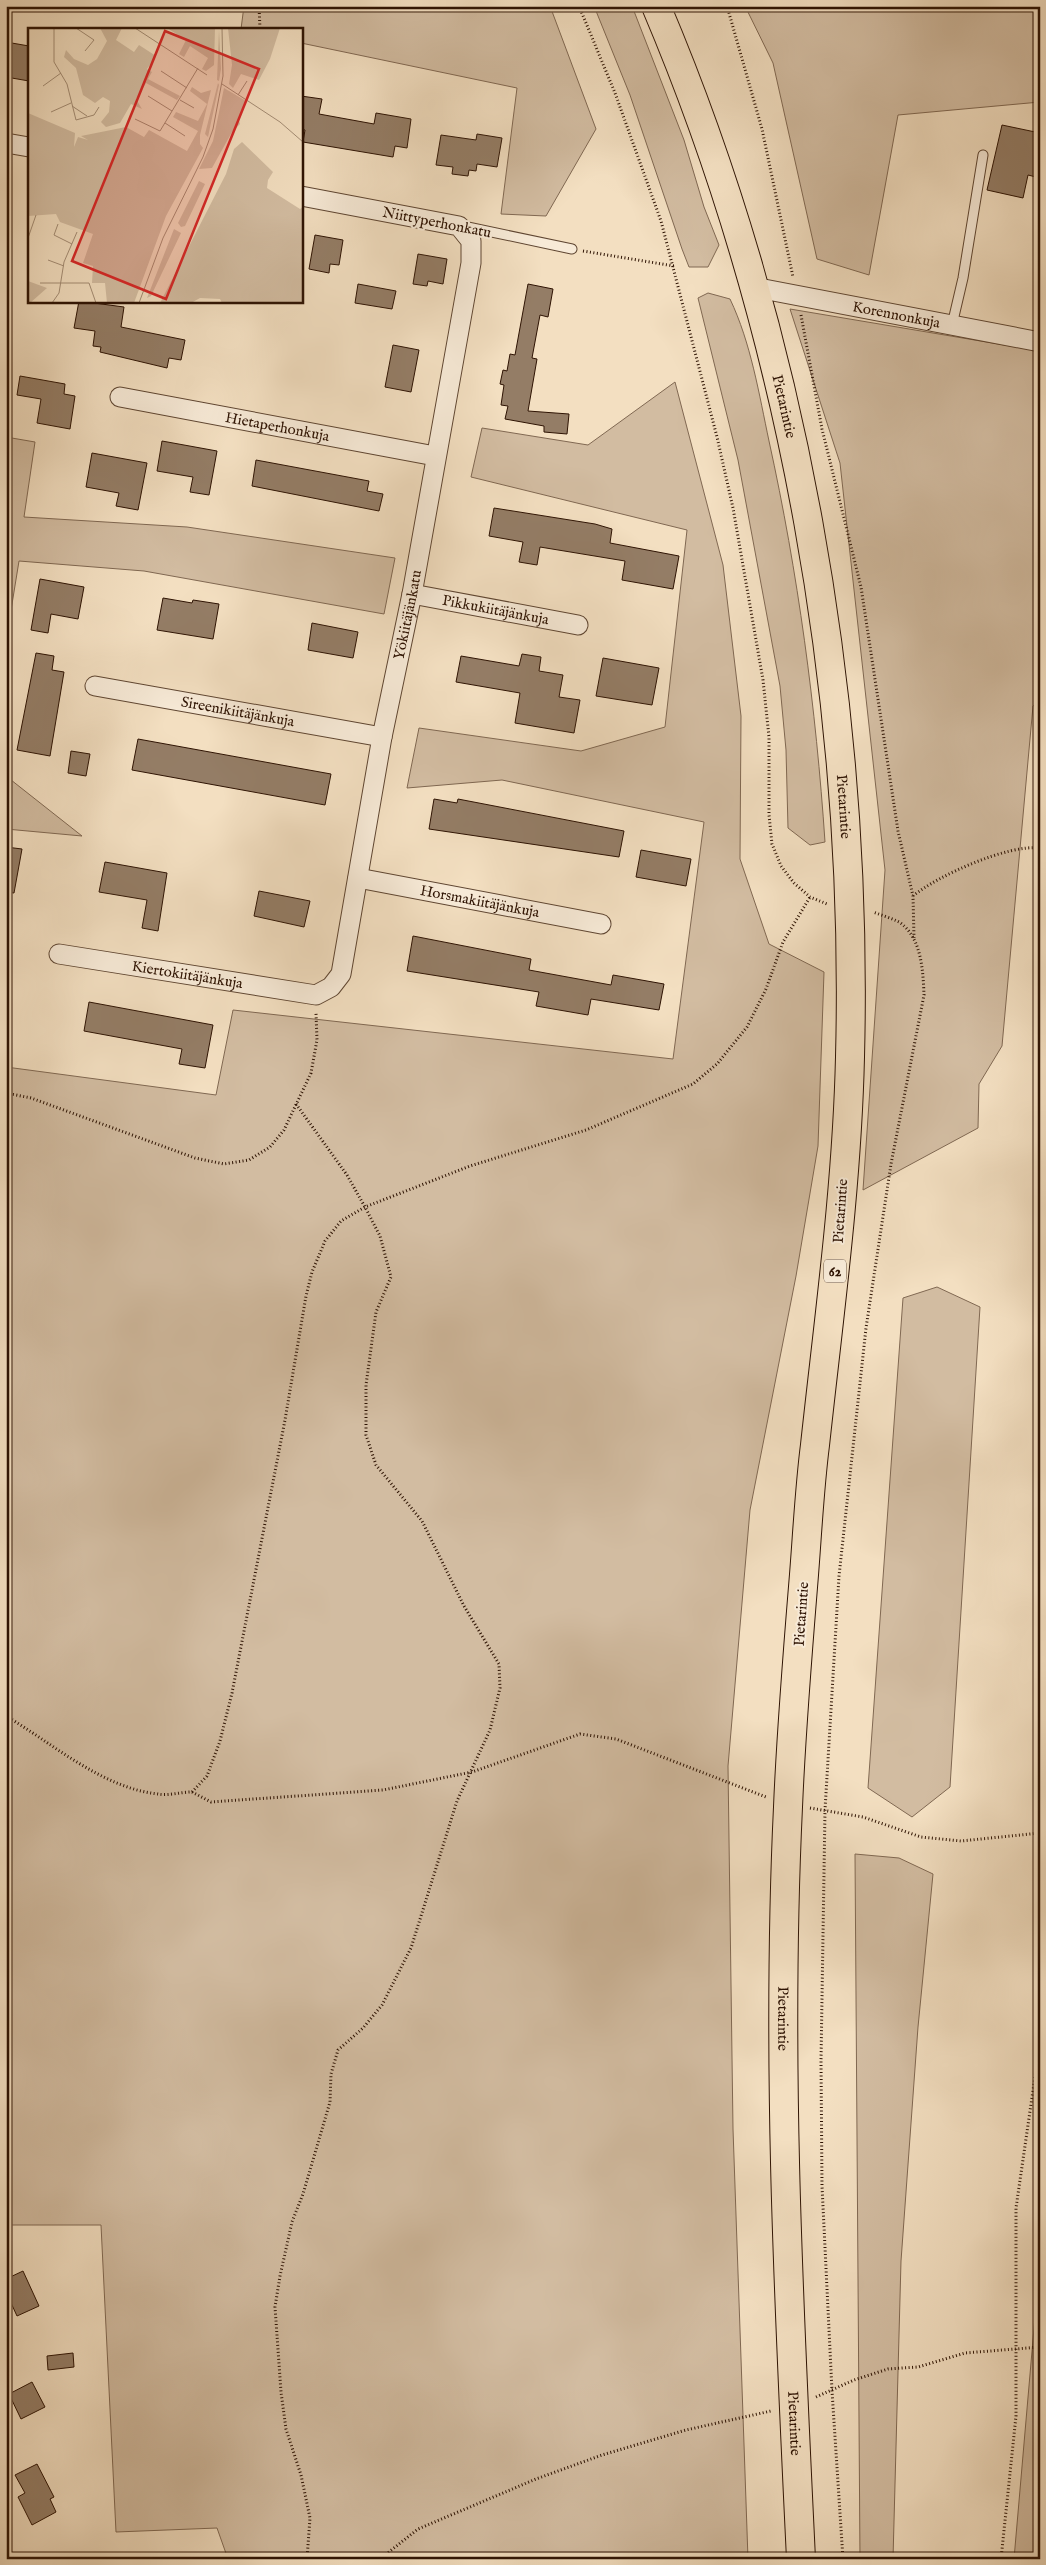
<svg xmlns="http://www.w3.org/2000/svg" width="1046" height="2565" viewBox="0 0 1046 2565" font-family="'IM FELL English',serif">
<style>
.green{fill:#d2bca1;stroke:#806852}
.building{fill:#947d66;stroke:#2e1303}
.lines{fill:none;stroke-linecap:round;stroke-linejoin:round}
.service-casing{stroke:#5f4632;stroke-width:11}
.minor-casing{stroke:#5f4632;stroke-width:21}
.primary-casing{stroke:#2e1303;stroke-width:30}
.path{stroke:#2e1303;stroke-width:3;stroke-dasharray:1 2.5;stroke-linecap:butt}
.service{stroke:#f7ead7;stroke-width:9}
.minor{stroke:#f7ead7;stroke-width:19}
.primary{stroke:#f3dfc1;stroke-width:28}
.labels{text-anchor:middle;stroke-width:4;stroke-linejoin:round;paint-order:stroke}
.shield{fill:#f7ead7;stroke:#6a5443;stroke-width:1}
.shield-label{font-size:14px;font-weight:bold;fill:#2e1303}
.street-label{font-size:15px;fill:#2e1303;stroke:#f7ead7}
.inset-road{fill:none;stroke:#a48d75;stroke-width:1}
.view{fill:#d62828;fill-opacity:0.15;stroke:#d62828;stroke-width:2.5}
.inset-edge{fill:none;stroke:#2e1303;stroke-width:2.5}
</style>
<rect width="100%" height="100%" fill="#f3dfc1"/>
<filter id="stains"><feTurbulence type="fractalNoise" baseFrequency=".004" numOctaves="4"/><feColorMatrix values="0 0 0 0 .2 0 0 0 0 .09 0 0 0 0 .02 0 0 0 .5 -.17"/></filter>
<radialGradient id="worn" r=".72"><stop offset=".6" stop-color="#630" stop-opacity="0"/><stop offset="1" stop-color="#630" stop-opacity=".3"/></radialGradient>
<path class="green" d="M244 6H550L596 129 546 216 501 214 517 88 301 43V29H241Z
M594 6H632L684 140 704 207 719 245 708 267H689L682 249 630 95Z
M745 6H1040V102L898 115 869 275 817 259 773 63Z
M708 293 730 299C751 343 759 394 769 441 798 573 816 708 825 842L810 845 788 828 786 750 780 686 738 460 698 298Z
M790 309 1040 351V701L1033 706 1002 1046 979 1084 978 1128 863 1190 885 870 840 463Z
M675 382 723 565 741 716 740 859 769 944 824 972 818 1146 796 1276 750 1510 728 1766 733 2129 748 2559H228L217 2528 116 2532 101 2225H6V1067L216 1095 233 1010 673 1059 704 822 502 780 407 788 419 728 581 751 665 727 687 530 471 477 482 428 588 445Z
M6 437 35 442 24 517 187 527 395 558 384 614 144 571 19 561 6 641Z
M6 776 82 836 6 829Z
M937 1287 980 1307 950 1787 912 1817 868 1788 903 1298Z
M855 1854 899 1858 933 1874 918 2027 901 2261 893 2559H860Z
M1040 2259V2559H1014Z"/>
<path class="building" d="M6 42 29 46V81L6 77Z
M301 96 322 99 319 114 374 124 376 113 411 119 407 148 395 146 393 157 303 142 305 130 301 129Z
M1002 125 1040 133V178L1028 175 1023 198 987 190Z
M477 134 502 138 497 167 477 164 476 171 469 170 468 176 452 174 453 167 436 165 441 135 476 140Z
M315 235 343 240 339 265 330 264 329 273 309 269Z
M418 254 447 259 443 284 428 281 427 286 413 284Z
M358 284 396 291 392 309 355 303Z
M528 284 553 289 548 317 540 315 532 358 537 359 528 411 569 414 567 434 544 432V426L505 419 508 406 501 405 504 385 500 384 503 370 507 371 510 354 515 355Z
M79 301 124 307 121 327 185 340 181 360 169 358 167 368 100 352 101 347 93 346 95 331 74 328Z
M393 345 419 350 411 392 385 387Z
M20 376 65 384 64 394 75 396 70 429 37 423 41 399 17 395Z
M162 441 217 451 209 495 190 492 193 477 157 471Z
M92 453 147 463 138 510 116 506 119 493 86 487Z
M256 460 369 481 367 491 383 494 379 511 252 486Z
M494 508 595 524 612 529 610 543 679 556 673 589 622 580 625 561 540 547 537 565 519 562 523 542 489 536Z
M40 579 84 587 78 619 51 614 48 633 31 630Z
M163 598 192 603 193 600 219 604 213 639 157 630Z
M312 623 358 632 353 658 308 650Z
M36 653 54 656 52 670 64 672 50 756 17 750Z
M522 654 541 657 539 671 563 675 559 697 580 700 574 733 515 723 520 693 456 682 461 656 519 666Z
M603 658 659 668 652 705 596 696Z
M138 739 331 774 325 805 132 770Z
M71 751 90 754 86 776 68 773Z
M434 799 457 803 458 799 624 831 619 857 429 829Z
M6 847 22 849 14 893 6 892Z
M641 850 691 859 686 886 636 877Z
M105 862 167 873 158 931 142 928 147 900 99 892Z
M259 891 310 901 304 927 254 916Z
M413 936 531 959 529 970 611 985 613 975 664 984 659 1010 591 999 588 1015 536 1006 539 992 407 971Z
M89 1002 213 1025 205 1068 179 1064 182 1049 84 1031Z
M23 2271 39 2306 17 2316 6 2292V2279Z
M73 2353 74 2367 48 2370 47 2356Z
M32 2382 45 2407 21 2419 9 2394Z
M37 2464 54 2497 50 2499 56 2512 32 2525 18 2497 25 2493 15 2475Z"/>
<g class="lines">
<g class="service-casing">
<path id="service" d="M463 226 572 249
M952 325 963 278 983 155"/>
</g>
<g class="minor-casing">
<g id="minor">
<path d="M6 143 29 147"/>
<path id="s1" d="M753 287 1040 342"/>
<path id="s2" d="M120 397 435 456"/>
<path id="s3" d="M412 594 578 625"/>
<path id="s4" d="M95 686 382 737"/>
<path id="s5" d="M358 878 601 924"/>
<path id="s6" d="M59 954 316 995 331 987 341 974 382 737 412 594 471 263V241L459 226 301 196"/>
</g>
</g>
<g class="primary-casing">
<g id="primary">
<path id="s7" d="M656 6C794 331 859 705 850 1057 847 1187 829 1316 815 1445 809 1492 807 1540 803 1587 797 1660 791 1734 788 1807 776 2058 789 2308 801 2559"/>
</g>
</g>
<path class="path" d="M259 6 260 29
M579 6 615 93 661 221 717 437 733 508 763 680 769 737V815L772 844 781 866 794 883 810 897 827 904
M727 6 762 129 793 277
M583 251 674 266
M801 315 822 429 861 587 898 831 913 896 914 938
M913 896C937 876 1008 844 1040 848
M6 1093 31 1098 195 1158 224 1164 249 1160 270 1147 284 1130 311 1073 317 1040 316 1013
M296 1104 347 1175 365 1207 380 1236 391 1277 376 1312 366 1385V1435L376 1465 422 1521 464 1606 499 1664 500 1688 490 1730 457 1801 411 1948 382 2005 363 2028 338 2050 331 2074 330 2102 303 2194 292 2222 280 2276 275 2307 281 2392 286 2429 301 2475 310 2518 307 2559
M6 1716C52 1743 102 1788 158 1794 168 1796 181 1792 192 1792L207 1776 220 1741 232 1693 285 1420 306 1296 312 1272 325 1241 341 1221 365 1207 470 1166 586 1130 693 1084 717 1064 747 1027 766 989 783 942 810 897
M192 1792 211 1802 383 1790 472 1772 580 1734 616 1739 766 1797
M810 1808 863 1817 921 1837 961 1841 1040 1833
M816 2397 854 2380 888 2369 918 2367 965 2353 1040 2347
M380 2559 418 2529 536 2479 602 2455 686 2430 771 2411
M843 2559 832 2391 822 2186 821 2061 825 1810 839 1576 866 1328 891 1164 924 995C923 972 922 937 899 922 891 918 881 915 873 912
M1001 2559 1016 2416V2208L1040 2042"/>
<use href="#service" class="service"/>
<use href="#minor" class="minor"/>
<use href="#primary" class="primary"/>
</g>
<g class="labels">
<rect class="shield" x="824" y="1259.5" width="22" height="23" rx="4"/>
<g class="shield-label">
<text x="835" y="1276">62</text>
</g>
<g class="street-label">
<text transform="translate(437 222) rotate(11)" y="5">Niittyperhonkatu</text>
<text dy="5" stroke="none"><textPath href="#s1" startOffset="146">Korennonkuja</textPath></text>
<text dy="5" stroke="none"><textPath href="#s7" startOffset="421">Pietarintie</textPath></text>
<text dy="5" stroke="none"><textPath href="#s2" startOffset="160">Hietaperhonkuja</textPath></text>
<text dy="5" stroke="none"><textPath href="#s3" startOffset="85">Pikkukiitäjänkuja</textPath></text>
<text dy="5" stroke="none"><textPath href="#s6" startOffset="659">Yökiitäjänkatu</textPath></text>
<text dy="5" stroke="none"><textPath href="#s4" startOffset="145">Sireenikiitäjänkuja</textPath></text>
<text dy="5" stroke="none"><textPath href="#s7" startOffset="826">Pietarintie</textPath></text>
<text dy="5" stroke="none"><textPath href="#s5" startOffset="124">Horsmakiitäjänkuja</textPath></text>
<text dy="5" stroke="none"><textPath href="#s6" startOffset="130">Kiertokiitäjänkuja</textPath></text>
<text transform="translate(840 1211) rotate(-86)" y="5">Pietarintie</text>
<text transform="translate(801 1614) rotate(-86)" y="5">Pietarintie</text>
<text dy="5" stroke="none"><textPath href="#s7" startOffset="2041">Pietarintie</textPath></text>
<text dy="5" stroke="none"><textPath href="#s7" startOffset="2446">Pietarintie</textPath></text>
</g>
</g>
<g transform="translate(28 28)">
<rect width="275" height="275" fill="#f3dfc1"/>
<path d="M72 0H94L88 12 106 24 111 17 128 28 119 41 124 44 120 51 152 68 149 72 118 55 108 71 114 81 103 76 92 95 78 99 73 94 81 84 82 73 75 69 67 75 55 67 48 40 36 29 38 22 46 31 60 37 69 31 79 13ZM139 0H187L186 37 178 43 174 41 180 30 162 18 156 29 151 26 158 12ZM200 0H252L242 31 231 52 213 46 205 60 201 56 204 37ZM191 2 193 41 191 53 189 52ZM190 55 191 57 180 109 177 106ZM164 59 173 65 183 62 172 107V116L175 120 138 188 106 275H79L77 255H64L65 238 55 235 65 206 32 194 28 186 0 188V85L47 105 46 119 50 109 60 112 53 108 98 99 116 109 121 102 159 123 170 103 145 89 148 84 170 93 179 76 162 63ZM196 60 218 73 211 92 212 96 204 104 184 140 171 141 185 113ZM214 114 245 144 240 152 239 160 272 181 275 179V275H194L192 271 172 270 163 275H132L198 146 206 121ZM171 153 177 156 157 198 153 199 150 195ZM146 201 153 205 123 268 119 270ZM0 253 19 260 2 275H0Z" fill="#d2bca1"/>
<path class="inset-road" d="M26 0V34L39 56 48 92 66 87 71 79M48 0 66 12 57 23M107 0 179 47M133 43 159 60M194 56 252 94 275 114M15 58 33 45M210 67 219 53M120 68 144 83M152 72 166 80M44 78 59 88M23 84 43 75M107 91 132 103 170 40M137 95 157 108M30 196 26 207 44 216M0 210 8 187M20 232 36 238M12 255H61L68 275M24 275 31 265 36 234 49 204M111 275 135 210 175 129 185 101 195 48 194 0M167 275H191"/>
<path class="view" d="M137 3 231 41 138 271 44 233Z"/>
<rect width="275" height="275" class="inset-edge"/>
</g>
<rect width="1046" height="2565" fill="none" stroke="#f3dfc1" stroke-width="25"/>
<rect x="8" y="8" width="1031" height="2550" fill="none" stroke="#2e1303" stroke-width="2.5"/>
<rect x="12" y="12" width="1021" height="2540" fill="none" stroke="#2e1303"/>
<rect width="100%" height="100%" filter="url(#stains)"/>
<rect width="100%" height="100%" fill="url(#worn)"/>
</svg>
